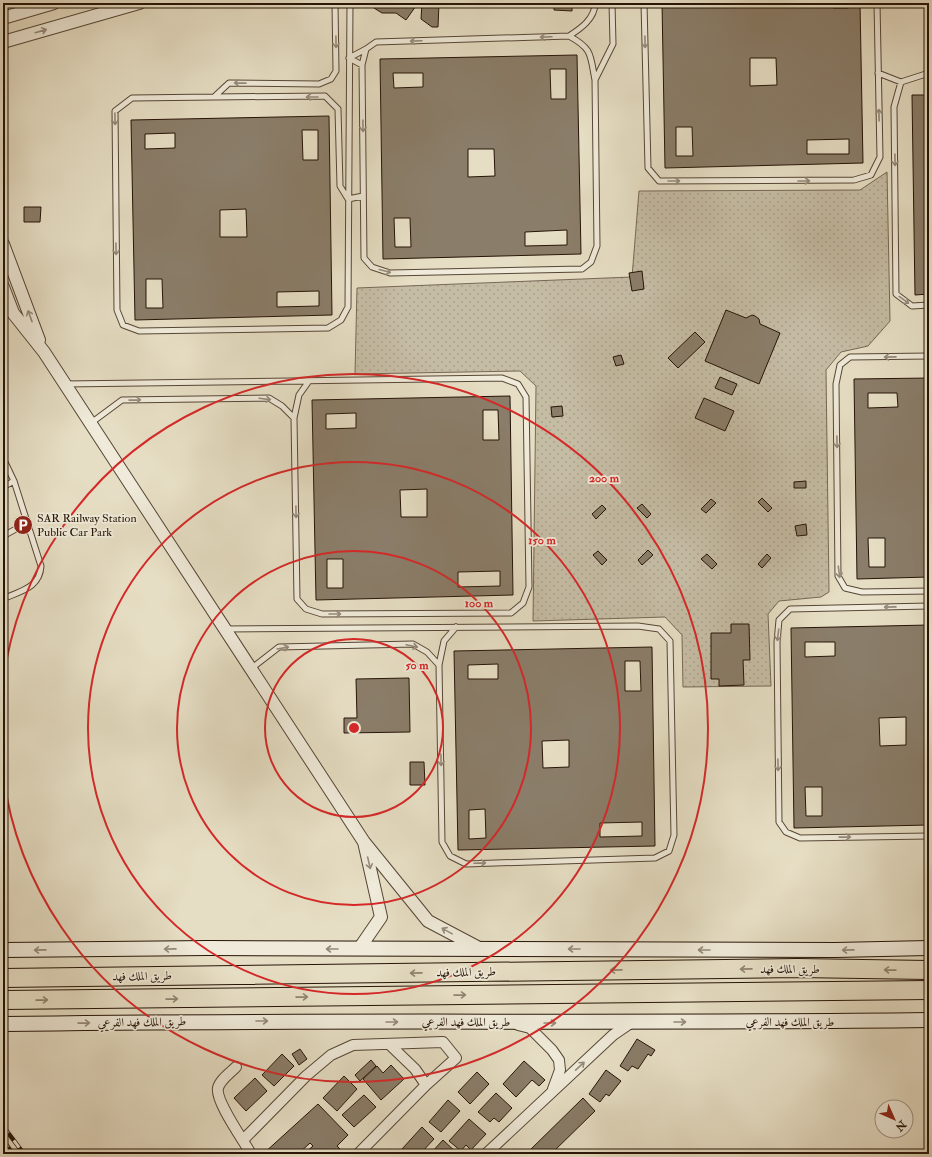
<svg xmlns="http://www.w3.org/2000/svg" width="932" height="1157" viewBox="0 0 932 1157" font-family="'IM FELL Double Pica',Amiri,serif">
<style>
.grass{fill:url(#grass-dots);stroke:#766856}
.building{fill:#8a7d69;stroke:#261407;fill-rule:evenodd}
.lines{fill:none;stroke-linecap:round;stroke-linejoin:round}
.service-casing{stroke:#564636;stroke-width:7}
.minor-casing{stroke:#564636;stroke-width:12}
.tertiary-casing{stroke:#564636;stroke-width:14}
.secondary-casing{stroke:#261407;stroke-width:16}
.motorway-casing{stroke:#261407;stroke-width:20}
.service{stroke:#efead9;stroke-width:5}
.minor{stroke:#efead9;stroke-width:10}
.tertiary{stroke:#efead9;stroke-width:12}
.secondary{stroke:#efead9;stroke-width:14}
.motorway{stroke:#e6dec4;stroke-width:18}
.rail-casing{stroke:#261407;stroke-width:4.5}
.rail{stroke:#efead9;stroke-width:3;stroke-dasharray:9;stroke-linecap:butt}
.oneway{stroke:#958a7a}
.oneway2{stroke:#90836f}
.ring{fill:none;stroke:#d62828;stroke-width:2}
.labels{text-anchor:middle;stroke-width:3.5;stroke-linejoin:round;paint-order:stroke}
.poi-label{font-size:12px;fill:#261407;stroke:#efead9;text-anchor:start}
.street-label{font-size:12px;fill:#261407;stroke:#efead9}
.centre{fill:#d62828;stroke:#efead9;stroke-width:2}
.ring-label{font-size:12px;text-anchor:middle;font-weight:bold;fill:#d62828;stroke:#efead9;stroke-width:3.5;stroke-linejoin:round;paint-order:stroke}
</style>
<defs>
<pattern id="grass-dots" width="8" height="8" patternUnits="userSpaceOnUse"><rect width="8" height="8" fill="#c5bca4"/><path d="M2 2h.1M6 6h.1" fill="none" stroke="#a9a18c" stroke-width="1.8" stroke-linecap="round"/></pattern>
</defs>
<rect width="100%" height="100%" fill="#e6dec4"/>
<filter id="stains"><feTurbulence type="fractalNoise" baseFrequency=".005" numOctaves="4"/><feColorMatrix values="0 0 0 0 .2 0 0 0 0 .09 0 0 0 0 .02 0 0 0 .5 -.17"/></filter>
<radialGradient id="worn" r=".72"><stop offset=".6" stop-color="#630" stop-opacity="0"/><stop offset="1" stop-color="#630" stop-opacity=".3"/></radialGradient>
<path class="grass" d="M887 172 890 321 868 346 841 352 826 370 829 592 821 597 779 601 768 614 771 686 683 687 682 635 665 617 533 621 536 386 520 371 355 374 357 288 632 277 639 191 860 190Z"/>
<path class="building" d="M366 3H418L406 20 396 13H382Z
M422 3H439L438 27H432L421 19Z
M554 3H572V11L554 10Z
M662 3H833V8H848V3H860L863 163 665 168ZM750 58H776L777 85 750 86ZM676 127H692L693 156H676ZM849 139V154H807V140Z
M577 55 581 254 383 259 380 59ZM550 69H566V99H551ZM393 73H423V87L394 88ZM468 149H494L495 176 468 177ZM394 218H410L411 247H395ZM567 230V245L525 246V232Z
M912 95H929V109H926V124H929V254H927L929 294 915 295Z
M329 116 332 315 135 320 131 120ZM302 130H318V160H303ZM175 133V148L145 149V134ZM246 209 247 237H220V210ZM146 279H162L163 308H146ZM319 291V306L277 307V292Z
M24 207H41L40 222H24Z
M642 271 644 289 632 291 629 273Z
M726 310 746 318 752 315 755 316 759 319 760 324 780 333 759 384 705 361Z
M695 332 705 342 678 368 668 358Z
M621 355 624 364 616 366 613 357Z
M720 377 737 384 732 395 715 388Z
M929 378V577L857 579 854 379ZM868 393H897L898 407 868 408ZM868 538H885V567H869Z
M510 396 513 595 316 600 312 400ZM483 410H498L499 440H483ZM356 413V428L326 429V414ZM427 489V517H401L400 490ZM327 559H343V588H327ZM500 571V586L458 587V572Z
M704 398 734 411 725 431 695 418Z
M562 406 563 416 552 417 551 407Z
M806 481V488H794V482Z
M762 498 772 508 768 512 758 502Z
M711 499 716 503 706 513 701 509Z
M642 504 651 514 647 518 637 508Z
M602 505 606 509 596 519 592 514Z
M806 524 807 535 797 536 795 526Z
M648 550 653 555 642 565 638 560Z
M598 551 607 560 602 565 593 555Z
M707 554 717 564 712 569 701 559Z
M767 554 771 558 762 568 758 564Z
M731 624H749L750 660H743L744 685 719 686V679H711V633H731Z
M929 625V825L794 828 791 628ZM805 642H835V656L805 657ZM906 717V745L880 746 879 718ZM805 787H822V816H806Z
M652 647 655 846 458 850 454 651ZM625 661H640L641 691H625ZM498 664V679H468V665ZM569 740V767L543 768 542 741ZM485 809 486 838 469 839V810ZM642 822V836L600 837V823Z
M409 678 410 732 344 733V718H357L356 679Z
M410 762H424L425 785H410Z
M637 1039 655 1050 651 1056 648 1054 638 1069 632 1066 628 1071 620 1066Z
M300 1049 307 1059 299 1065 292 1054Z
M282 1054 294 1066 274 1086 262 1075Z
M371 1060 376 1066 360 1081 355 1075Z
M524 1061 545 1080 539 1086 532 1080 516 1097 503 1084Z
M391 1065 404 1079 381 1100 363 1079 377 1066 383 1073Z
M606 1070 621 1081 609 1096 606 1094 600 1102 589 1094Z
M477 1072 489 1084 470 1104 458 1092Z
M344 1076 357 1089 337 1111 323 1098Z
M255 1078 267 1091 246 1111 234 1098Z
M496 1093 512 1108 499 1122 494 1118 490 1122 478 1112Z
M364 1095 376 1107 354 1127 342 1115Z
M583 1098 595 1111 551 1154H532L529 1151Z
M448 1100 460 1111 441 1132 429 1122Z
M318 1104 348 1135 337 1146 345 1154H304L313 1146 310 1143 298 1154H263Z
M469 1119 486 1134 471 1150 466 1145 461 1151 449 1141Z
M422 1127 434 1139 420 1154H407L402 1149Z
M443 1140 458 1154H430Z"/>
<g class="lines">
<g class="service-casing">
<path id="service" d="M335 3 336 71 331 79 319 84 229 83 214 97 132 98 115 111 117 310 123 325 139 331 328 328 341 320 348 307 350 3
M595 3C595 19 580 29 569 36L376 42 366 49 362 65 364 258 372 267 390 273 582 269 591 262 597 246 595 80 613 44 612 3
M644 3 648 168 659 181 854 180 871 175 880 157 877 3
M569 36C593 49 590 55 595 80
M362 65 349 58 366 49
M878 73 901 82
M929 73 901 82 894 107 896 294 912 306 929 305
M214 97 325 96 338 109 340 186 348 199 363 196
M929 356 850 357 840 365 836 384 838 576 845 588 862 592 929 591
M65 384 502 378 518 384 526 397 529 587 523 603 511 613 322 614 306 609 297 599 294 418 282 406 269 398 122 400 91 423
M294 418 299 395 309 381
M3 458 14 481 41 566C40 588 20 591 3 599
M3 487 14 481
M3 536 27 523
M929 606 790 609 779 620 777 642 779 822 786 832 800 838 929 836
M226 629 638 626 659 629 670 641 674 835 669 851 655 858 466 864 450 856 442 842 439 665 427 652 413 644 279 647 252 668
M439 665 444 641 456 627"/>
</g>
<g class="minor-casing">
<path id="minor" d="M518 1025 530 1028 552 1050 559 1060 560 1070 553 1089
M389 1044 415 1069 426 1085
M236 1067C230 1073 220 1080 218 1088 215 1101 244 1141 251 1154
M243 1140 306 1076 331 1055 353 1045 443 1042 456 1058 426 1085 358 1154
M486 1154 613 1035 632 1022"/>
</g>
<g class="tertiary-casing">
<path id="tertiary" d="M3 18 54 3
M3 42 139 3
M3 244 39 340
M3 287 13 313 44 352 364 842
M359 949 381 917 364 842 428 921 481 949"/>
</g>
<g class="secondary-casing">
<path id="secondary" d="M3 950 209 948 835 950 929 948
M3 1024C312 1019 620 1024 929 1020"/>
</g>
<g class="motorway-casing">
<path id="motorway" d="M3 978 797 968 929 970
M3 1000 929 990"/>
</g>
<use href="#service" class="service"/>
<use href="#minor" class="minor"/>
<use href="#tertiary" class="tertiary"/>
<use href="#secondary" class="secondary"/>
<use href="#motorway" class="motorway"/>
<g class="rail-casing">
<path id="rail" d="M3 1126 24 1154
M3 1140 13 1154"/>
</g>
<use href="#rail" class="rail"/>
</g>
<defs><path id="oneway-shaft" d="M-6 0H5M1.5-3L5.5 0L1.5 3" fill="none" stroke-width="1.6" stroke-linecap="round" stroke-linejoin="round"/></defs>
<g class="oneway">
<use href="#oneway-shaft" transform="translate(41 31) rotate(-16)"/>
<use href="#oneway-shaft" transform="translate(546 37) rotate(178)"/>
<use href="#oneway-shaft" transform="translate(416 41) rotate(178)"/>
<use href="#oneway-shaft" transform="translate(336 42) rotate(89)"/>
<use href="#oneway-shaft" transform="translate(645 42) rotate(89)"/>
<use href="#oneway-shaft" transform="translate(240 83) rotate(-179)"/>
<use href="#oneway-shaft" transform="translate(312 97) rotate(180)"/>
<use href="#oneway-shaft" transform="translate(879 115) rotate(-91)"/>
<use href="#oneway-shaft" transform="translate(115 119) rotate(89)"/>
<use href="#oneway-shaft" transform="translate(363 126) rotate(89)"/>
<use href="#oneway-shaft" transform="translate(895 160) rotate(89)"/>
<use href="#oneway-shaft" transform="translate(674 181)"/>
<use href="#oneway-shaft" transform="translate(804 181)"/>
<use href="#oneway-shaft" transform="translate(116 249) rotate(89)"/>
<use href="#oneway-shaft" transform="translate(385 271) rotate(15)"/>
<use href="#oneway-shaft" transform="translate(904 300) rotate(36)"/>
<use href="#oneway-shaft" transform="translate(30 316) rotate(-110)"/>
<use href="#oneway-shaft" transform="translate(890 357) rotate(179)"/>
<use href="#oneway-shaft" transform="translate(265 399) rotate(7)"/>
<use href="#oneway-shaft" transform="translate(135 400) rotate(-1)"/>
<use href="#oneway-shaft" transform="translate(837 442) rotate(89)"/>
<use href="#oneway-shaft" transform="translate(296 512) rotate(89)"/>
<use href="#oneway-shaft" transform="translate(839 572) rotate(83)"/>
<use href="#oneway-shaft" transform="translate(890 607) rotate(179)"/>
<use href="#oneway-shaft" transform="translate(335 614)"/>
<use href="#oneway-shaft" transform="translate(778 635) rotate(97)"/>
<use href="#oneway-shaft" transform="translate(412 646) rotate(12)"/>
<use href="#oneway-shaft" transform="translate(283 648) rotate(-10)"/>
<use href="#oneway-shaft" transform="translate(441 760) rotate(89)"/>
<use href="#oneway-shaft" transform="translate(778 765) rotate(89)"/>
<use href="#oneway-shaft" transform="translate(845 837) rotate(-1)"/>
<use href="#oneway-shaft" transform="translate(369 863) rotate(77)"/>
<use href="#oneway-shaft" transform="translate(480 863) rotate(-2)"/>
<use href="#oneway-shaft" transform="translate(447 931) rotate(-151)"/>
<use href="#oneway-shaft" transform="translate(170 949) rotate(179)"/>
<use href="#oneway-shaft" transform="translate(332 949) rotate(-180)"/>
<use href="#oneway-shaft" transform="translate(574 949) rotate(-180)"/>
<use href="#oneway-shaft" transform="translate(40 950) rotate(179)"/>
<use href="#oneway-shaft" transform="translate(704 950) rotate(-180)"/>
<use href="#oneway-shaft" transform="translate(848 950) rotate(179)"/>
<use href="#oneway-shaft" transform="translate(262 1021)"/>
<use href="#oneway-shaft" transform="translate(392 1022)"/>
<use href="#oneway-shaft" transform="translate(680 1022)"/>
<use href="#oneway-shaft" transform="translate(84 1023) rotate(-1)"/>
<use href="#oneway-shaft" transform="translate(550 1023)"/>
<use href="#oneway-shaft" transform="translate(580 1066) rotate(-43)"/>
</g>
<g class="oneway2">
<use href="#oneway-shaft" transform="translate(746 969) rotate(179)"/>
<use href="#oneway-shaft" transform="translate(616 970) rotate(179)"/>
<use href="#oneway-shaft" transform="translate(890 970) rotate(-179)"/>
<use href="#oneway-shaft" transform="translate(416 973) rotate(179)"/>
<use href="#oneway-shaft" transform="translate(460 995) rotate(-1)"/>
<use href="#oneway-shaft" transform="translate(302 997) rotate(-1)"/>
<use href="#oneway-shaft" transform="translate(172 999) rotate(-1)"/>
<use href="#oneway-shaft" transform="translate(42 1000) rotate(-1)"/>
</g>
<g class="ring">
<circle cx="354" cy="728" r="89"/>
<circle cx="354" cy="728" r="177"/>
<circle cx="354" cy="728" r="266"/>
<path d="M3 682A354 354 0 1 1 3 774"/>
</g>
<defs>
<g id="parking-disc" transform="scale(1)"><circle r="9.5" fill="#8f2418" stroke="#efead9"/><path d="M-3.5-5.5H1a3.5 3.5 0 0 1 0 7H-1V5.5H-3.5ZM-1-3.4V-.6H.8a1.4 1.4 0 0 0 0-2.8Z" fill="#fff"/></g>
</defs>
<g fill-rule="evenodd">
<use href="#parking-disc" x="23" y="525"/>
</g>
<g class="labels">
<g class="poi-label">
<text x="37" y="522">SAR Railway Station<tspan x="37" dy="14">Public Car Park</tspan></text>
</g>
<g class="street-label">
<text x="790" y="973">طريق الملك فهد</text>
<text transform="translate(466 972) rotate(-1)" y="4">طريق الملك فهد</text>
<text transform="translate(142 976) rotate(-1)" y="4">طريق الملك فهد</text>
<text transform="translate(142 1022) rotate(-1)" y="4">طريق الملك فهد الفرعي</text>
<text x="466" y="1026">طريق الملك فهد الفرعي</text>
<text x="790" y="1026">طريق الملك فهد الفرعي</text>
</g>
</g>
<circle cx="354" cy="728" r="6" class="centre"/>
<g class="ring-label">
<text x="604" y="482">200 m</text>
<text x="542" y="544">150 m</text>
<text x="479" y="607">100 m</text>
<text x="417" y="669">50 m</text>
</g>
<rect width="932" height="1157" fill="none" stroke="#e6dec4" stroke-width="16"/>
<rect x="4" y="4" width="924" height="1149" fill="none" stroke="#261407" stroke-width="2"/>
<rect x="8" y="8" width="916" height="1141" fill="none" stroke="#261407"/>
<g transform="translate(894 1119) rotate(135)"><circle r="19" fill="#efead9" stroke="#9f9485"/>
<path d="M0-3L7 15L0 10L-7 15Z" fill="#8f2418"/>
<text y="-6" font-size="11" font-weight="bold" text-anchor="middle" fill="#261407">N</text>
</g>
<rect width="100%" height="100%" filter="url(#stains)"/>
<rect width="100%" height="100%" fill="url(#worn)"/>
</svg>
